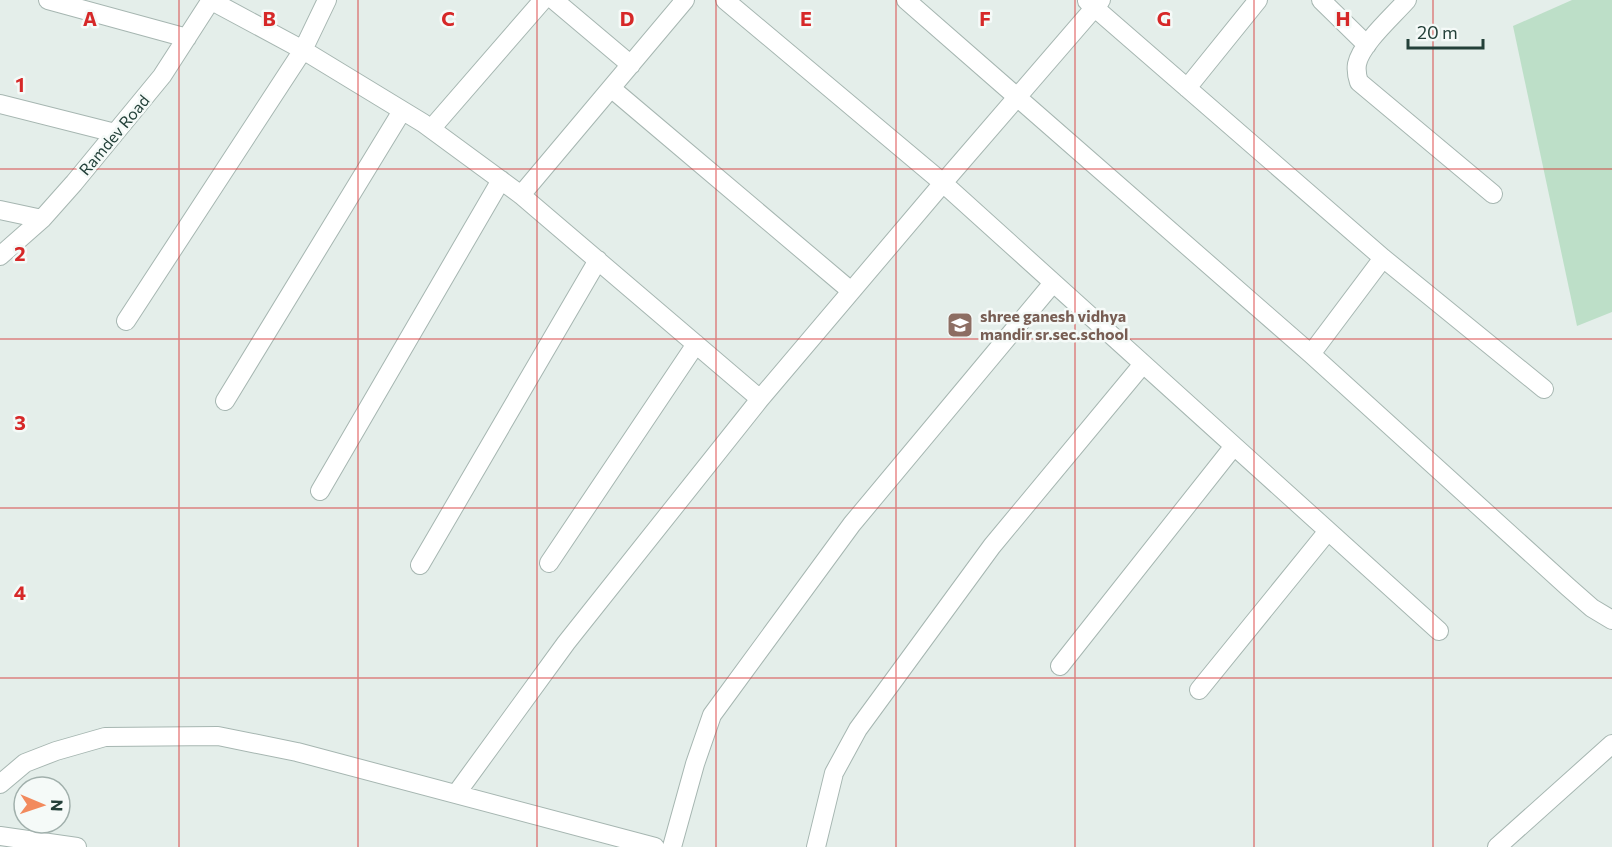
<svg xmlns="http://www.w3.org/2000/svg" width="1612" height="847" viewBox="0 0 1612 847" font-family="Commissioner,sans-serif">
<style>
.green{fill:#bddfc8}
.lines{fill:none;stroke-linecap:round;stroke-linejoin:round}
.minor-casing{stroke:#a6b6b1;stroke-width:20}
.minor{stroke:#fff;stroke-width:18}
.grid{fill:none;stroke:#d62828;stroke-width:1.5;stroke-opacity:0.55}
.labels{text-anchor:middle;stroke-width:5;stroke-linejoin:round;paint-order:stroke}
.street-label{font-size:16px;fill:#234039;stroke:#f5faf8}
.education-label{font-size:16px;font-weight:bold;fill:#785e54;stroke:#f5faf8;text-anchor:start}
.grid-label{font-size:20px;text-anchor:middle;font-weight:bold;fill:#d62828;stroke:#f5faf8;stroke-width:5;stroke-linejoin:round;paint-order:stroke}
</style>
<rect width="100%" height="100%" fill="#e4eeea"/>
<path class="green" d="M1572 0H1612V312L1577 326 1513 26Z"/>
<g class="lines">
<g class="minor-casing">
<path id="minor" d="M48 0 187 38
M210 0 303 50 423 123 521 195 760 399
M554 0 631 65
M725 0 943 183 1439 631
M906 0 1311 354 1568 587 1592 608 1612 620
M1321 0 1367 45
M1407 0C1393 16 1361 44 1357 64 1356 70 1357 76 1359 82L1493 194
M1087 1 1383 258 1544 389
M611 88 851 291
M1187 88 1258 0
M0 104 115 133
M431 129 543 0
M521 195 685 0
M0 210 42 219
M0 256 42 219 74 183 162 76 211 0
M126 321 303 50 327 0
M1311 354 1383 258
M225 401 402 111
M320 491 501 180
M549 563 696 344
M420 565 598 260
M1060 666 1234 446
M1199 690 1328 531
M0 784 25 763 56 751 105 737 218 736 297 752 655 847
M456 794 566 643 760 399 943 183 1101 0
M0 836 77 847
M672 847 695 764 712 715 852 524 1053 283
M816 847 834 773 858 729 992 546 1143 364
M1497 847 1612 744"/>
</g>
<use href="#minor" class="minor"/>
</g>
<path class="grid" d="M179 0V847M358 0V847M537 0V847M716 0V847M896 0V847M1075 0V847M1254 0V847M1433 0V847M0 169H1612M0 339H1612M0 508H1612M0 678H1612"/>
<defs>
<g id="school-square" transform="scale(1.35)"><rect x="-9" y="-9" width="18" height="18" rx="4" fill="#8d6e63" stroke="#f5faf8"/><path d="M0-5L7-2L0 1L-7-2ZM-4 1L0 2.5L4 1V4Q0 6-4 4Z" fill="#fff"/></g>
</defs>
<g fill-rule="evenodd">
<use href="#school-square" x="960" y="325"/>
</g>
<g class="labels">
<g class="street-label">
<text transform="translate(114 135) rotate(-50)" y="6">Ramdev Road</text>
</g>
<g class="education-label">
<text x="980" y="322">shree ganesh vidhya<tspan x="980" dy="18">mandir sr.sec.school</tspan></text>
</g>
</g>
<g class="grid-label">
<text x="90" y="26">A</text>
<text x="269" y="26">B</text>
<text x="448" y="26">C</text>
<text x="627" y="26">D</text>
<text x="806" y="26">E</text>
<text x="985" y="26">F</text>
<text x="1164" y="26">G</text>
<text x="1343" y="26">H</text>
<text x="20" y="92">1</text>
<text x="20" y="261">2</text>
<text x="20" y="430">3</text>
<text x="20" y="600">4</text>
</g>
<g transform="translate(42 805) rotate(92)"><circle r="28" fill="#f5faf8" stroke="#a1b0ac" stroke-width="1.5"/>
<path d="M0-4.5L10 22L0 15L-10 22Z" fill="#f28a5d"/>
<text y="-9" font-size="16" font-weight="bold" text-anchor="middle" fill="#234039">N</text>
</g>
<path d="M1408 39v9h75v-9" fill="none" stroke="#234039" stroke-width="3"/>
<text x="1417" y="39" font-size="18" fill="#234039" stroke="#f5faf8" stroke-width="4.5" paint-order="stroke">20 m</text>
</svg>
